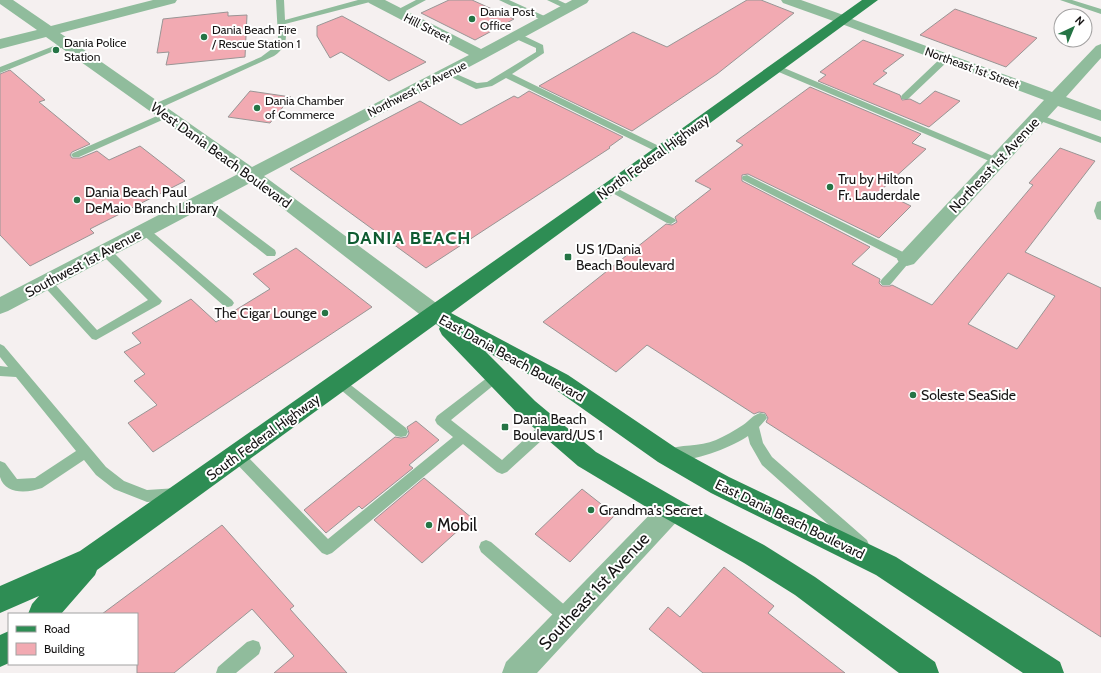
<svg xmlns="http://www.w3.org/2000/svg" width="1101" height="673" viewBox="0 0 1101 673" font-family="Cabin,sans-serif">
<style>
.building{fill:#f2aab2;stroke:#999595;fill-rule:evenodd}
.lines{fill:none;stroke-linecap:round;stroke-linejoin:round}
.service{fill:#90bc9c;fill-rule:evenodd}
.minor{fill:#90bc9c;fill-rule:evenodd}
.tertiary{fill:#90bc9c;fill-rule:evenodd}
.primary{fill:#2e8d54;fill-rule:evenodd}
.poi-dot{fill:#257445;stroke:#fff;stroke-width:1.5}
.labels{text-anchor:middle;stroke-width:4;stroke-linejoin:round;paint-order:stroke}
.far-poi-label{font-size:12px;fill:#161414;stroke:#fff;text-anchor:start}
.far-street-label{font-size:12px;fill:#161414;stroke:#fff}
.street-label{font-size:14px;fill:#161414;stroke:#fff}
.poi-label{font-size:14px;fill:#161414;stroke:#fff;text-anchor:start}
.near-poi-label{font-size:17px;fill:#161414;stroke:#fff;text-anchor:start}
.near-street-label{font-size:17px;fill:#161414;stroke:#fff}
.district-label{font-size:18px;font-weight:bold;letter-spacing:1px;fill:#0f5c32;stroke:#fff}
</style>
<rect width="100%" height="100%" fill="#f5f0f0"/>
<path class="building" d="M449 0H472L514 19 475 40 421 13Z
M747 0H761L794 13 717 74 632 131 539 86 633 32 667 47Z
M955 9 1037 38 1006 67 920 35Z
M228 12V16L247 15 245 57 166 65 169 52 157 53 163 19Z
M342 16 426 62 389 81 341 52 330 58 317 36V26Z
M863 40 904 55 883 71 887 73 873 84 900 95 902 100 910 99 920 104 935 91 960 101 929 127 818 81 826 75 820 72Z
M10 70 45 100 39 102 90 144 72 152 70 155 72 158H80L97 151 109 160 140 146 185 181 90 229 94 233 30 266 0 235V74Z
M810 87 921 134 912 143 926 149 880 191 911 206 879 238 748 174 742 175V181L870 247 852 264 880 279 879 283 882 286H890L892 285 932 305 1033 185 1029 183 1060 148 1095 161 1025 252 1101 288V637L766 422 768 418 765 413 759 412 754 414 647 345 616 372 543 322 666 224 672 225 677 222 675 217 711 189 695 181 743 145 736 141ZM1008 273 1055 296 1017 349 968 324Z
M250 91 291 97 270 123 228 117Z
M529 91 623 137 609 147 610 148 426 268 290 169 420 101 461 125 514 96 518 98Z
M296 248 372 307 153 452 128 423 157 405 134 381 145 374 124 352 141 343 132 333 191 299 216 322 270 289 253 274Z
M416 421 439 440 409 465 413 468 362 509 359 506 326 533 304 510 395 437 401 438 407 437 409 433 407 427Z
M424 478 472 518 422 563 374 520Z
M582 489 615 515 570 562 535 534Z
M222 525 294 606 290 609 347 673H274L294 656 252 609 174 673H137V614H102Z
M724 567 774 606 768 613 845 673H703L649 629 668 607 680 617Z"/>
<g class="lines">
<path class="service" d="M276 0H284L285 20 358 0H371L370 2 285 24C287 39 287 47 274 56L158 109H152L150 107 152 105 261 57 277 45 278 37Z
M416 0H426L400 14H394L393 12Z
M499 0H509L551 19 547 21H544Z
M547 0H558L573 7 572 9H566Z
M1060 0H1072L1101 9V14Z
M514 34H520L543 45 544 53 512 74 665 149 667 151 665 153H659L506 78 492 86 476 89 443 73 447 70 477 83 487 82 536 52V48L514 38Z
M64 42H70L71 44 0 73V67Z
M946 55 950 58 949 60 908 99H902L901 97 902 95 943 56Z
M777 65 1000 159 1002 161 1000 163H994L774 70 773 68Z
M166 112 169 113 171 115 169 117 79 157H73L71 155 73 153Z
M1038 114 1101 137V143L1035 119 1033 117Z
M747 175 911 256 912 259 890 285H882L880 282 882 279 900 260 743 180 742 178 743 176Z
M611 185 675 219 676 221 671 224 667 223 607 190 606 188Z
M203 198 207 199 275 250 276 253 275 256H267L199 203 198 201Z
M1101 201V220L1097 219 1094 211 1097 202Z
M145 227 149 229 232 300 234 303 232 306 228 307 224 306 141 233 140 231 141 229Z
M105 247 109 248 162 301 160 304 96 340 92 339 40 282 42 279H50L97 330 148 300 101 254 100 251 101 248Z
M0 344 4 346 106 467 124 481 147 490 177 488 182 490 184 494 182 498 177 500 147 502 142 500 114 489 96 475 84 460 42 488C28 493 5 495 0 477 0 473 0 466 0 461L5 463 17 479 35 478 76 451 16 377 0 376V366L8 367 0 357Z
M496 372 500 374 502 377 500 380 451 420 502 460 543 422 548 421 553 422 555 426 553 430 507 472 502 474 497 472 463 444 332 553 327 555 322 553 232 459 230 455 232 451 237 449 242 451 328 539 453 437 437 424 435 420 437 416 492 374Z
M339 377 343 379 406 428 408 432 406 436 401 437 396 436 335 385 333 382 335 379Z
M760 413 765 414 767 418 759 427 763 443 772 457 867 540 869 545 867 550 862 552 857 550 762 465 750 444 748 436C730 448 686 466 664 458L662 454 664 450C681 444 699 447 716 440 725 436 734 431 743 425 749 421 753 415 760 413Z
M486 540 491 542 574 613 576 618 574 623 568 626 562 623 481 552 479 547 481 542Z
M253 640 259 642 261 648 259 654 236 673H216L218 667 247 642Z"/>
<path class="minor" d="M0 0H13L51 26 153 0H177L175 3 60 33 252 167 469 55 369 3 367 0H385L481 49 572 0H589L587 3 486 58 264 176 443 308 446 314 443 320 435 322 427 320 250 183 8 311 0 314V297L238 174 46 37 0 49V39L37 30 0 4Z
M844 16 1052 92 1096 46 1101 44V58L1066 97 1101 110V121L1058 106 914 264 907 266 900 264 897 259 900 254 1044 100 839 23 837 20 839 17Z
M672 497 681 501 685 509 681 517 537 673H502L506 662 663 501Z"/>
<path class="tertiary" d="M781 0H801L849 17 851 20 849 23 844 24 839 23 783 3Z"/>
<path class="primary" d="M862 0H878L451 313 568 375 676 448 729 477 896 557 1060 662 1064 673H1023L876 575 711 493 658 462 552 387 485 351 535 401 596 452 681 501 764 545 815 577 935 662 939 673H899L795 595 744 563 663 517 578 466 519 415 442 335 439 329 440 327 436 324 97 570 95 575 61 614H28L32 604 39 596 0 613V586L80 551 604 184Z
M9 631V663L0 667V635Z"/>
</g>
<g class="poi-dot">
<circle cx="472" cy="19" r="4"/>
<circle cx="204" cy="37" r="4"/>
<circle cx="56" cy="50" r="4"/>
<circle cx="257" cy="108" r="4"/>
<circle cx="830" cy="187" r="4"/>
<circle cx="77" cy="200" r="4"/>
<rect x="564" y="253" width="8" height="8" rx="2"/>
<circle cx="325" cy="313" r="4"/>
<circle cx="913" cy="395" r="4"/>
<rect x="501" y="423" width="8" height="8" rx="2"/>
<circle cx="591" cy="510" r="4"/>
<circle cx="429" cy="525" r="4"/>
</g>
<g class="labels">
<g class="far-poi-label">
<text x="480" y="16">Dania Post<tspan x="480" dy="14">Office</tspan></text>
<text x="212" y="34">Dania Beach Fire<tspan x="212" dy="14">/ Rescue Station 1</tspan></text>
<text x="64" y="47">Dania Police<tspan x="64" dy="14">Station</tspan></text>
<text x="265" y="105">Dania Chamber<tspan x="265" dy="14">of Commerce</tspan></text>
</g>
<g class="far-street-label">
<text transform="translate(427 28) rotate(27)" y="4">Hill Street</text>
<text transform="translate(972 68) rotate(20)" y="4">Northeast 1st Street</text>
<text transform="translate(417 89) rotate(-27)" y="4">Northwest 1st Avenue</text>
</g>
<g class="street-label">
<text transform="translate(221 155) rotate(36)" y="5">West Dania Beach Boulevard</text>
<text transform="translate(653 157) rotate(-36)" y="5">North Federal Highway</text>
<text transform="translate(994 165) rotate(-47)" y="5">Northeast 1st Avenue</text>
<text transform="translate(83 263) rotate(-28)" y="5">Southwest 1st Avenue</text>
<text transform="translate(512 358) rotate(29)" y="5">East Dania Beach Boulevard</text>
<text transform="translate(263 437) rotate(-36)" y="5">South Federal Highway</text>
<text transform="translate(790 519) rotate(26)" y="5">East Dania Beach Boulevard</text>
</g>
<g class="poi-label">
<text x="838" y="184">Tru by Hilton<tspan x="838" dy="16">Fr. Lauderdale</tspan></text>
<text x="85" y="197">Dania Beach Paul<tspan x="85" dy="16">DeMaio Branch Library</tspan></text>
<text x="576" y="254">US 1/Dania<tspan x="576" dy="16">Beach Boulevard</tspan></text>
<text x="317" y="318" text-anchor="end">The Cigar Lounge</text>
<text x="921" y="400">Soleste SeaSide</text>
<text x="513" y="424">Dania Beach<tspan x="513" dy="16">Boulevard/US 1</tspan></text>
<text x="599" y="515">Grandma's Secret</text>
</g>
<g class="near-poi-label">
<text x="437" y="531">Mobil</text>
</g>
<g class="near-street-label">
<text transform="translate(594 591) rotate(-47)" y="6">Southeast 1st Avenue</text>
</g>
<g class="district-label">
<text x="409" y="244">DANIA BEACH</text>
</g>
</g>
<rect x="8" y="613" width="130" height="52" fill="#ffffff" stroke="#a2a1a1"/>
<rect x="16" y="626" width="20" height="6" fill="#2e8d54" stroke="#a2a1a1"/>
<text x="44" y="633" font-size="12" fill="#161414">Road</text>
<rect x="16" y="643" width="20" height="12" fill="#f2aab2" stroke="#a2a1a1"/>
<text x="44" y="653" font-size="12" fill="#161414">Building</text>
<g transform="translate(1073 28) rotate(44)"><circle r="19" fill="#ffffff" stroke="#a2a1a1"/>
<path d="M0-3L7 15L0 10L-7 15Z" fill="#257445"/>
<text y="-6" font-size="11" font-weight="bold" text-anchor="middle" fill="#161414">N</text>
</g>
</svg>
